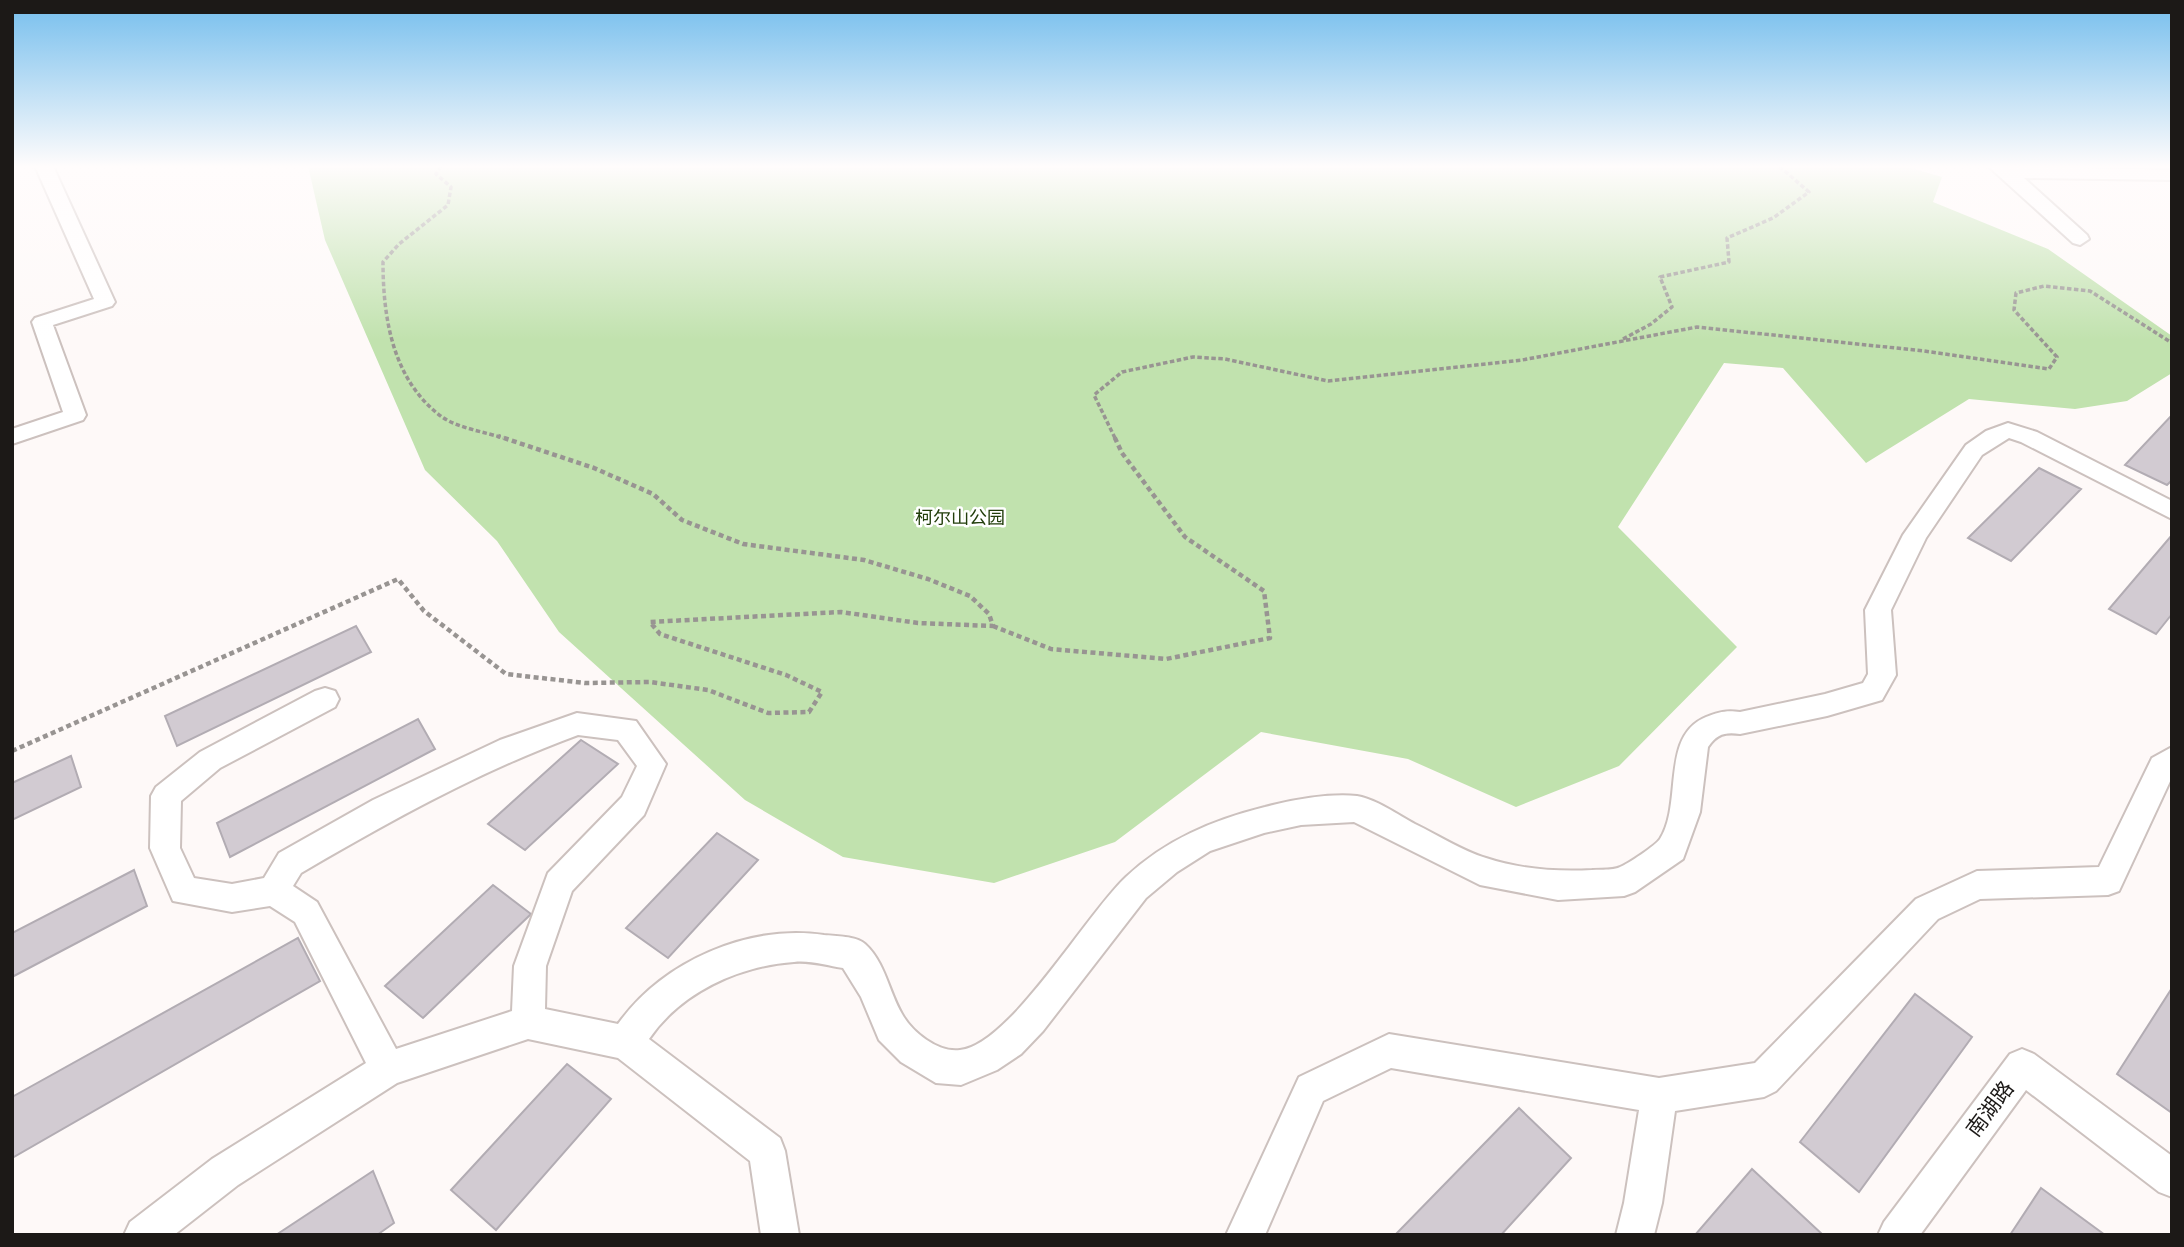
<svg xmlns="http://www.w3.org/2000/svg" width="2184" height="1247" viewBox="0 0 2184 1247" font-family="Figtree,'Noto Sans SC',sans-serif">
<style>
.green{fill:#c1e2ae}
.building{fill:#d2cbd2;stroke:#b2acb3;stroke-width:2}
.lines{fill:none;stroke-linecap:round;stroke-linejoin:round}
.minor-casing{stroke:#ccc1be;stroke-width:4}
.path-far1{stroke:#989492;stroke-width:3.5;stroke-dasharray:4.5 2.5;stroke-linecap:butt}
.path{stroke:#989492;stroke-width:4.5;stroke-dasharray:5 3.5;stroke-linecap:butt}
.minor{fill:#fff;fill-rule:evenodd}
.labels{text-anchor:middle;stroke-width:5;stroke-linejoin:round;paint-order:stroke}
.park-label{font-size:18px;fill:#223e0b;stroke:#fff}
.near-street-label{font-size:21px;fill:#1c1917;stroke:#fff}
</style>
<rect width="100%" height="100%" fill="#fef9f8"/>
<path class="green" d="M308 166H1904L1942 177 1933 202 2048 249 2172 336V373L2127 401 2075 409 1969 399 1866 463 1783 368 1724 363 1618 527 1737 647 1619 766 1516 807 1408 759 1261 732 1115 842 994 883 843 857 745 800 559 632 497 541 425 470 325 240Z"/>
<path class="building" d="M2172 415V480L2167 485 2125 465Z
M2039 468 2081 489 2011 561 1968 538Z
M2172 535V614L2156 634 2109 609Z
M356 626 371 652 177 746 165 716Z
M418 719 435 749 230 857 217 823Z
M581 740 618 764 525 850 488 824Z
M71 756 81 787 12 820V783Z
M717 833 758 860 668 958 626 928Z
M134 870 147 906 12 977V933Z
M493 885 531 914 423 1018 385 986Z
M298 938 320 981 12 1158V1097Z
M2172 988V1113L2117 1074Z
M1915 994 1972 1037 1859 1192 1800 1142Z
M567 1064 611 1099 496 1230 451 1190Z
M1519 1108 1571 1158 1501 1235H1395Z
M1752 1169 1823 1235H1695Z
M373 1171 394 1223 377 1235H276Z
M2041 1188 2105 1235H2010Z"/>
<g class="lines">
<g class="minor-casing">
<path id="minor" d="M35 166H53L115 302 112 306 53 325 86 415 83 420 12 444V429L63 412 32 322 35 318 94 299Z
M1988 166 2172 170V180L2024 178 2087 235 2089 239 2080 245 2073 243Z
M2008 423 2037 432 2172 501V519L2021 442 2009 438 1982 455 1926 538 1891 610 1896 675 1882 700 1827 716 1740 734C1725 732 1717 734 1708 747L1700 812 1683 859 1635 892 1624 896 1558 900 1480 885 1354 822 1301 825 1264 833 1210 851 1177 872 1146 898 1043 1031 1021 1054 997 1070 961 1085 936 1083 901 1062 879 1040 861 997 843 968C828 966 810 960 794 962 739 966 681 992 649 1039L780 1138 785 1151 799 1235H761L750 1161 618 1058 528 1039 397 1083 238 1185 174 1235H124L130 1222 212 1159 366 1063 295 922 270 906 232 912 173 901 150 848 151 796 156 787 200 752 315 691 325 688 335 691 339 699 335 707 220 768 181 801 180 848 194 878 232 884 264 878 279 853 373 800 500 740 577 713 636 721 666 764 644 815 572 891 546 966 545 1009 618 1024C663 961 748 924 824 935 836 936 856 936 865 944 885 962 889 992 902 1014 912 1032 938 1053 960 1050 1010 1045 1087 913 1126 877 1165 840 1213 820 1265 807 1290 800 1330 793 1357 796 1376 799 1398 815 1415 824 1438 835 1462 851 1486 858 1519 869 1557 872 1592 870 1600 869 1612 871 1620 867 1628 864 1656 845 1660 839 1683 803 1660 736 1706 717 1719 712 1726 710 1740 712L1825 694 1863 683 1868 674 1865 610 1903 535 1966 445 1986 431ZM578 735 618 740 637 766 622 797 548 873 514 966 512 1011 396 1049 317 902 293 886 301 873C390 821 480 771 578 735Z
M2172 747V777L2119 891 2108 895 1980 899 1938 919 1776 1091 1764 1097 1675 1111 1662 1203 1654 1235H1616L1624 1203 1639 1110 1391 1068 1323 1101 1265 1235H1226L1299 1077 1389 1034 1659 1078 1755 1063 1916 899 1977 871 2099 867 2152 758Z
M2022 1049 2034 1054 2172 1156V1197L2159 1192 2026 1090 1920 1235H1878L1884 1222 2010 1054Z"/>
</g>
<path class="path-far1" d="M441 166 436 174 451 187 448 205 399 244 383 262C383 319 393 381 442 417 458 428 485 432 503 438
M1623 339 1651 324 1672 307 1660 277 1729 262 1727 238 1773 218 1809 192 1779 166
M1115 438 1094 395 1122 372 1193 357 1225 359 1328 381 1522 360 1697 327 1924 351 2049 369 2057 357 2014 310 2016 293 2044 286 2090 291 2172 343"/>
<path class="path" d="M993 626 1051 649 1166 659 1270 638 1264 591 1185 537 1122 453 1114 436
M12 751 398 579 424 611 506 674 585 683 650 682 708 690 768 713 809 712 822 692 786 675 660 634 650 622 841 612 918 623 993 626 989 614 970 596 928 579 864 560 743 544 682 520 653 494 594 468 498 436"/>
<use href="#minor" class="minor"/>
</g>
<linearGradient id="sky" x2="0" y2="1"><stop stop-color="#75beed"/><stop offset="0.49" stop-color="#fffcfc"/><stop offset="1" stop-color="#fffcfc" stop-opacity="0"/></linearGradient>
<rect width="2184" height="340" fill="url(#sky)"/>
<g class="labels">
<g class="park-label">
<text x="960" y="524">柯尔山公园</text>
</g>
<g class="near-street-label">
<text transform="translate(1990 1109) rotate(-53)" y="7">南湖路</text>
</g>
</g>
<rect width="2184" height="1247" fill="none" stroke="#1c1917" stroke-width="28"/>
</svg>
